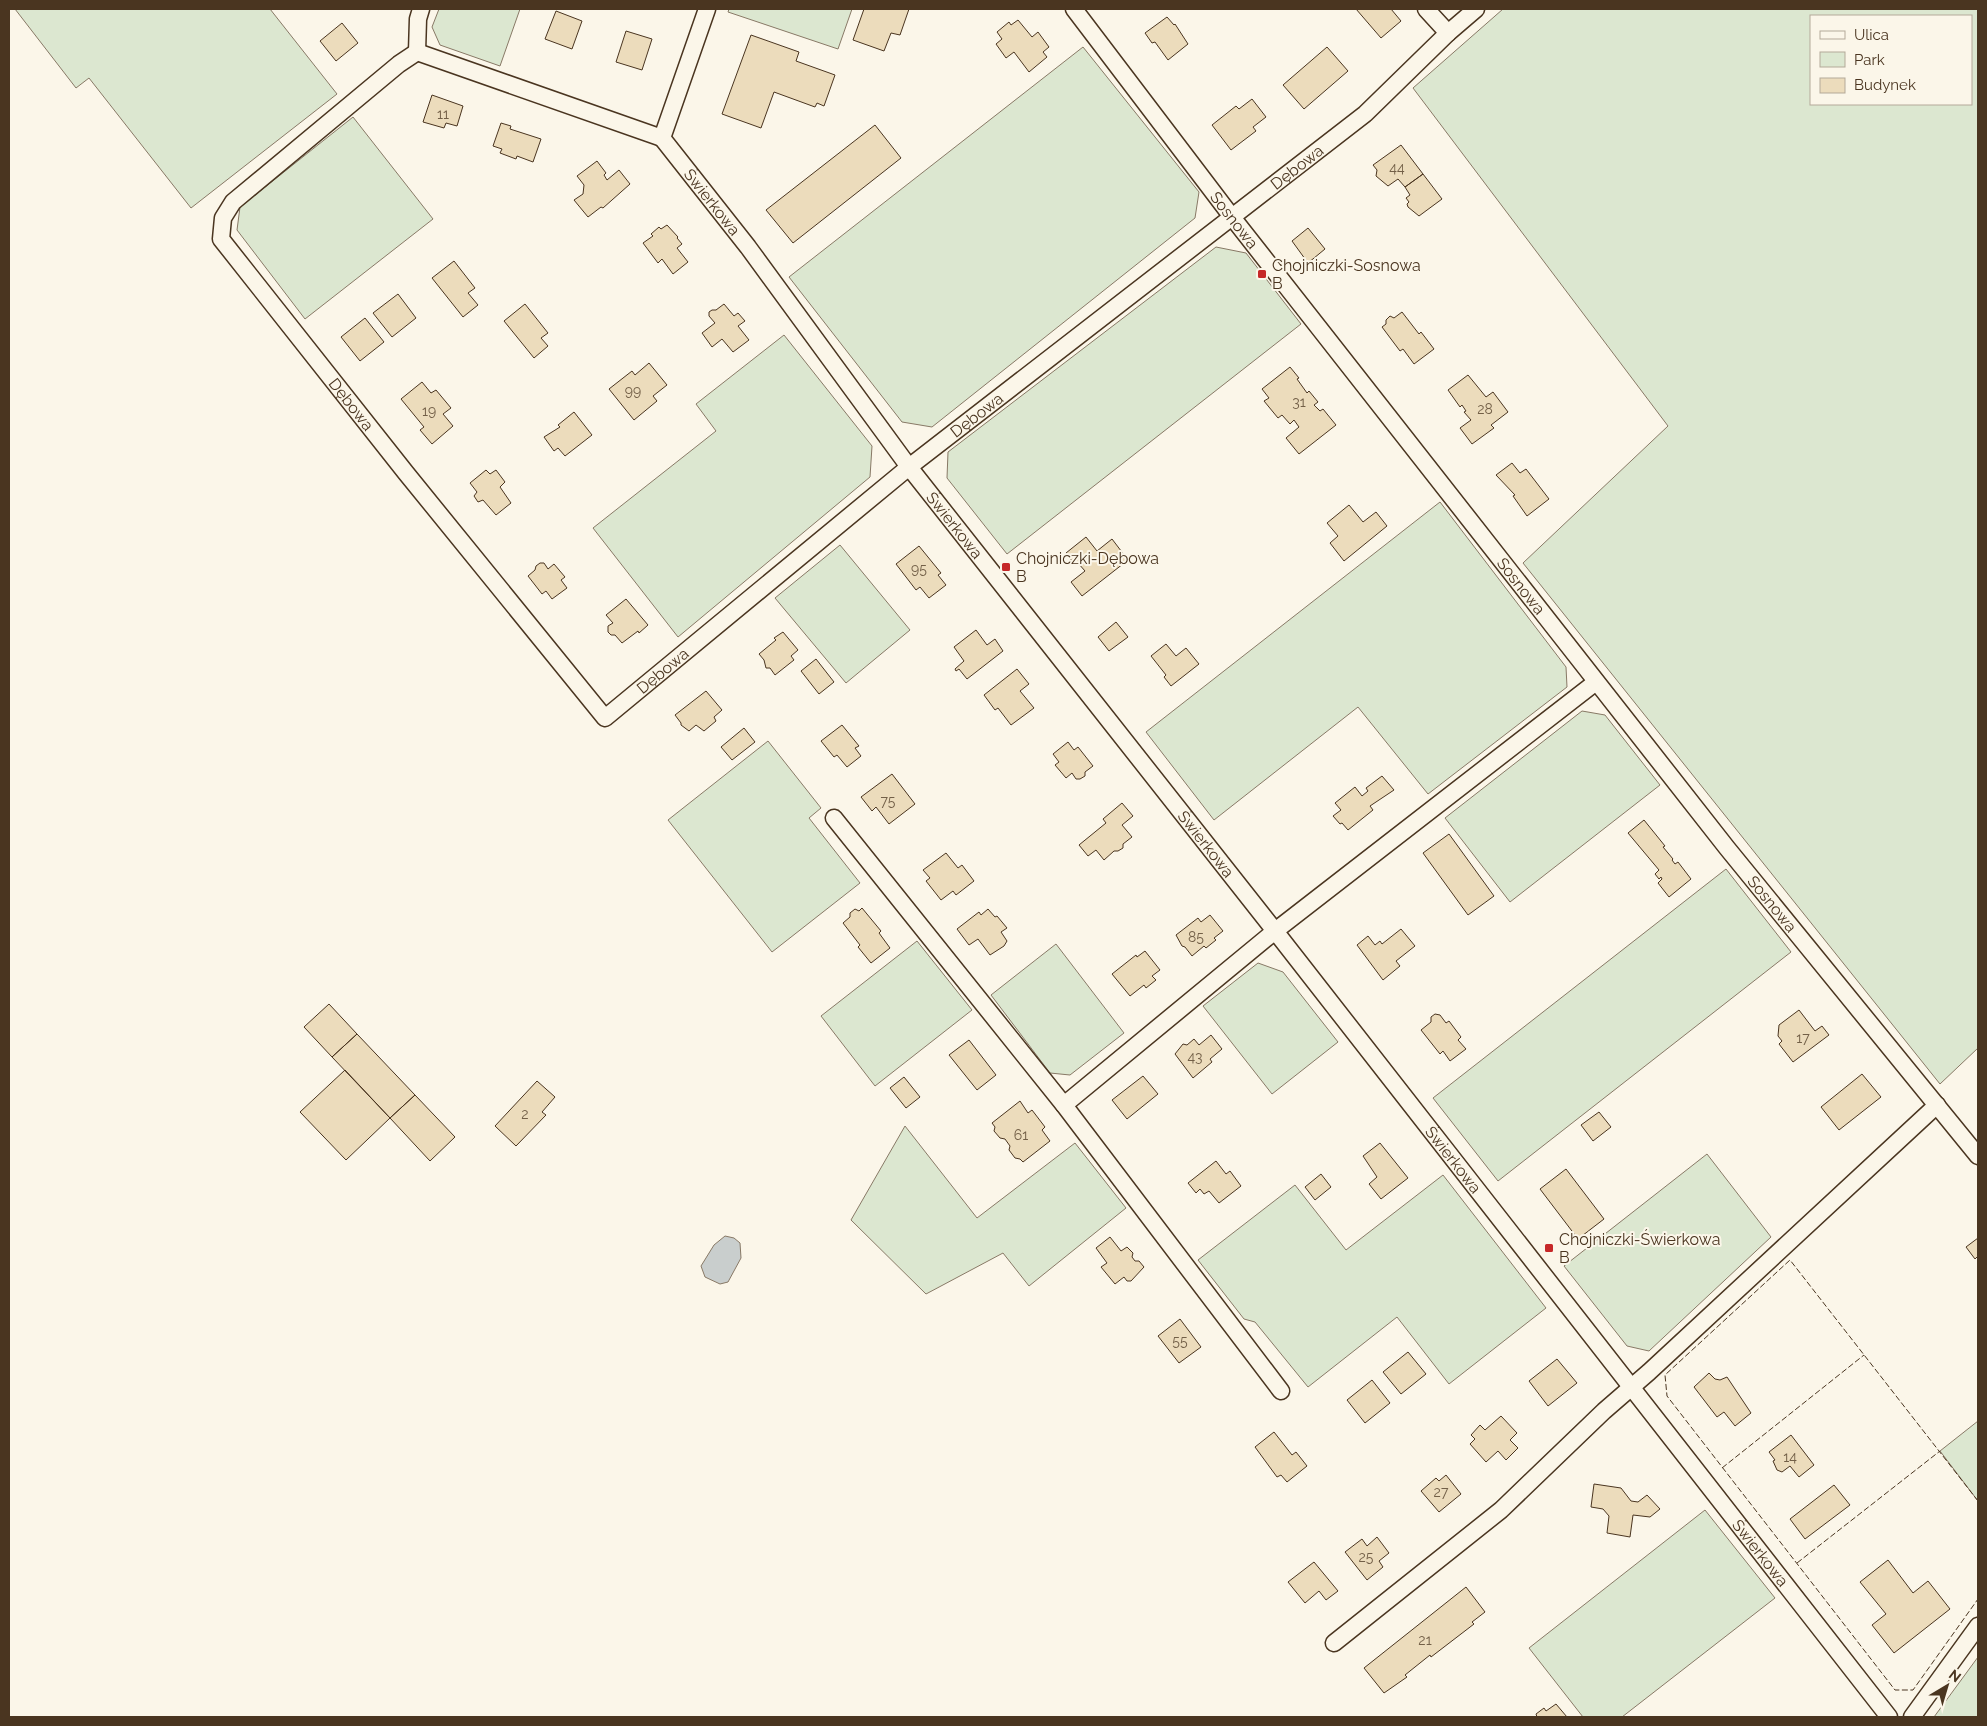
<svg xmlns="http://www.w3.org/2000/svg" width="1987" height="1726" viewBox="0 0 1987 1726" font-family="Raleway,sans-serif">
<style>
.green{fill:#dce7d0;stroke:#887966;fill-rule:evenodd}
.water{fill:#c9cecd;stroke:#887966}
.building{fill:#ecdcbc;stroke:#4a3520}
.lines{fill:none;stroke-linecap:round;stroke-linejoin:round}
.minor-casing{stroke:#4a3520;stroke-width:19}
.minor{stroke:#fbf6e9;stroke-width:16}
.fence{stroke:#4a3520;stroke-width:1;stroke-dasharray:6 2.5;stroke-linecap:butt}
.poi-dot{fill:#c62828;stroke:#fbf6e9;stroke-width:2}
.labels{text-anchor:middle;stroke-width:4;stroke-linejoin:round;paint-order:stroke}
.number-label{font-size:14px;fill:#725f47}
.street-label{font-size:16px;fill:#4a3520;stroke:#fbf6e9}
.poi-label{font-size:16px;fill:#4a3520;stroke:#fbf6e9;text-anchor:start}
</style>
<rect width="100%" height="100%" fill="#fbf6e9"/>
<path class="green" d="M15 9H270L337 94 191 208 89 78 76 88Z
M439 9H520L500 66 440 45 432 27Z
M729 9H852L838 49 728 12Z
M1503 9H1978V1048L1940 1084 1523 563 1668 426 1413 88ZM1811 16H1971V104H1811Z
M1083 47 1199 192 1195 218 932 427 902 422 789 277Z
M353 117 433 219 305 319 237 230 240 207Z
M1216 247 1246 253 1301 324 1007 554 947 478 948 452Z
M784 335 872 446 870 477 678 637 593 528 716 431 696 404Z
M1440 502 1566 667 1567 687 1428 794 1358 707 1214 820 1146 732Z
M840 545 910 630 846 683 775 598Z
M1582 711 1605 715 1660 785 1510 902 1445 818Z
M768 741 821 808 809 818 860 883 772 952 668 820Z
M1726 869 1791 952 1498 1181 1433 1098Z
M917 941 972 1010 875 1086 821 1016Z
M1056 944 1124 1033 1070 1075 1050 1073 991 995Z
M1258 963 1283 972 1338 1042 1272 1094 1203 1006Z
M905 1126 977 1218 1075 1143 1126 1208 1029 1286 1003 1253 926 1294 851 1220Z
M1707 1154 1771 1237 1649 1351 1627 1346 1564 1266Z
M1443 1175 1546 1308 1449 1384 1397 1317 1308 1387 1255 1322 1244 1319 1198 1260 1295 1185 1346 1250Z
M1978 1421V1501L1940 1451Z
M1705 1510 1775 1598 1622 1717H1583L1529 1648Z
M1978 1657V1717H1934Z"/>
<path class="water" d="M725 1236 734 1238 740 1243 741 1258 728 1282 720 1284 705 1277 701 1266 714 1245Z"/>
<path class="building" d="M864 9H909L900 35 891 33 884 51 853 40Z
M1356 9H1391L1401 21 1381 38Z
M556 11 582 21 572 49 545 39Z
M1167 17 1174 25 1175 24 1188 44 1168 60 1155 42 1152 43 1145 33Z
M1018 20 1032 37 1038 32 1049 47 1043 52 1047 57 1029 72 1014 52 1006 58 996 44 1002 39 997 32 1009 22 1011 25Z
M342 23 358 43 336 61 320 41Z
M626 31 652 39 642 70 616 62Z
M751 35 799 52 796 61 835 75 824 106 817 103 815 107 774 92 761 128 722 114Z
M1327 47 1348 71 1304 109 1283 85Z
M432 95 463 106 457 126 446 123 444 128 423 122Z
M1252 99 1266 117 1253 127 1256 131 1231 150 1212 125 1236 106 1239 109Z
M501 123 511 126 510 129 541 139 533 162 517 156 516 159 500 153 502 149 493 146Z
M875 125 901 158 793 243 766 210Z
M1401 145 1423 174 1405 187 1398 179 1388 186 1376 176 1377 170 1373 165Z
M597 161 606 173 604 175 607 180 619 170 630 184 603 208 601 207 588 217 574 200 583 194 584 185 577 176Z
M1423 174 1442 199 1419 216 1408 207 1407 204 1409 202 1406 198 1410 195 1405 187Z
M667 225 678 237 677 238 682 244 677 248 688 262 673 274 662 259 658 263 643 243 653 236 651 234 659 227 661 229Z
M1308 228 1325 249 1308 263 1292 241Z
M454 261 475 288 468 293 478 305 463 317 432 278Z
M398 294 416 318 392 337 373 313Z
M525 304 548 333 541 338 548 346 534 358 504 321Z
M724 304 734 316 738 313 745 321 738 326 749 340 733 352 722 339 712 347 702 333 715 323 709 316V312L712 310H716Z
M1402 312 1419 334 1421 332 1434 349 1414 364 1403 349 1400 351 1382 327 1386 324V320L1390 316 1394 318Z
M365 318 384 342 360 361 341 337Z
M649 363 667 385 653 396 657 401 634 420 609 389 632 371 635 375Z
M1290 367 1299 378 1297 379 1307 393 1309 391 1318 402 1314 405 1320 411 1323 409 1336 425 1299 454 1286 438 1299 427 1294 420 1290 424 1282 415 1278 418 1264 401 1269 398 1262 389Z
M1468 375 1486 397 1493 392 1508 412 1491 425 1494 428 1472 444 1460 428 1471 420 1464 412 1466 411 1462 405 1460 407 1448 390Z
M422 382 431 393 436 390 451 408 443 414 453 426 432 444 420 430 424 427 401 399Z
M574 412 592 435 565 456 558 448 554 451 544 437 560 427 558 425Z
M1512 463 1520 473 1526 469 1549 499 1527 516 1513 496 1515 495 1496 475Z
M486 470 490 474 496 470 505 482 500 487 511 503 496 515 483 500 478 502 474 496 477 492 470 483Z
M1349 505 1363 522 1376 512 1387 526 1344 561 1330 543 1338 536 1327 523Z
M1086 537 1097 551 1112 539 1128 560 1082 596 1071 582 1085 571 1078 563 1075 565 1066 553Z
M919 546 941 573 938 575 946 585 929 598 920 587 916 590 896 564Z
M540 563H544L548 569 554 564 565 577 561 580 567 588 552 599 546 591 542 594 528 576 535 570 536 566Z
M626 599 648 625 639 633 638 631 622 643 615 635H611L608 632V626L613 623 606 615Z
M1116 622 1128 637 1109 651 1098 637Z
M976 630 987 645 995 639 1003 651 967 679 959 669 956 671 955 669 964 661 954 647Z
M783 632 798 650 791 656 794 660 775 675 770 668H766L764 660 759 654 776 640 774 638Z
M1166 644 1176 656 1186 648 1199 664 1171 686 1164 677 1166 675 1151 656Z
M816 659 834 682 819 694 801 671Z
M1017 669 1029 684 1020 691 1034 708 1011 725 998 708 995 710 984 695Z
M706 691 722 710 714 717 716 721 704 731 696 725 689 731 681 725V723L675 715Z
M842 725 859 746 855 748 861 756 847 767 837 755 834 757 821 741Z
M744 728 755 742 732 760 721 747Z
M1068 742 1074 750 1078 747 1093 766 1085 772V776L1080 779H1076L1072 773 1066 778 1055 765 1059 762 1053 754Z
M892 774 915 804 889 824 876 807 872 811 861 797Z
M1382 776 1394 790 1370 806 1373 810 1348 830 1342 823 1340 824 1333 816 1341 810 1335 803 1355 787 1362 796 1368 791 1366 788Z
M1122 803 1133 816 1122 825 1132 837 1123 844V848L1118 851H1114L1104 860 1096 850 1088 856 1079 845 1106 823 1103 819Z
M1644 820 1665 846 1663 847 1673 859 1672 860 1675 864 1678 862 1691 879 1669 897 1658 883 1662 879 1661 877 1659 879 1655 874 1659 870 1628 833Z
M1449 834 1494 896 1468 915 1423 853Z
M946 853 958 868 962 865 974 881 956 895 953 891 941 900 926 881 930 878 923 870Z
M862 908 881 931 879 933 890 948 871 963 858 947 860 945 843 923 850 917V913L855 909 859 911Z
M988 909 995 917 997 916 1007 928 1001 932 1007 941 1004 946 990 955 978 939 969 945 957 929 979 912 981 915Z
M1210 915 1223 931 1214 938 1216 940 1206 948 1204 946 1192 956 1185 947 1182 946 1176 935 1198 918 1201 922Z
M1401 929 1415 946 1396 961 1400 966 1383 980 1357 945 1368 936 1375 945 1380 941 1382 944Z
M1145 951 1160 970 1152 976 1156 980 1146 988 1144 985 1130 996 1112 974 1136 955 1137 957Z
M329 1004 357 1034 332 1057 304 1027Z
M1799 1010 1815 1031 1822 1026 1829 1035 1793 1062 1779 1044 1782 1041 1778 1036 1779 1025Z
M1435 1014 1440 1015 1446 1023 1449 1021 1461 1037 1458 1040 1466 1049 1450 1061 1443 1051 1440 1054 1421 1030 1431 1022V1017Z
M357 1034 415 1095 390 1118 332 1057Z
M1211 1035 1222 1049 1210 1059 1212 1062 1193 1078 1175 1054 1183 1044 1187 1045 1194 1039 1199 1045Z
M969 1040 996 1075 977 1090 949 1055Z
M345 1070 390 1118 346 1160 300 1112Z
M1862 1074 1881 1097 1839 1130 1821 1107Z
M1143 1076 1158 1094 1127 1119 1112 1100Z
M904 1077 920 1097 906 1108 890 1088Z
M537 1081 555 1097 542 1112 546 1115 516 1146 495 1126Z
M415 1095 455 1137 430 1161 390 1118Z
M1020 1101 1028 1113 1032 1110 1045 1127 1042 1130 1050 1141 1023 1162 1020 1159 1015 1158 1009 1150 1010 1146 1005 1139 1000 1138 994 1131 995 1127 992 1123Z
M1599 1112 1611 1127 1593 1141 1581 1125Z
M1380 1143 1408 1178 1381 1199 1369 1184 1377 1177 1363 1156Z
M1216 1161 1226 1174 1230 1171 1241 1186 1219 1203 1209 1191 1204 1194 1200 1189 1196 1193 1188 1183Z
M1566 1169 1604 1219 1578 1239 1540 1189Z
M1321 1174 1331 1187 1315 1200 1305 1187Z
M1110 1237 1121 1251 1127 1247 1133 1253 1132 1257 1135 1261H1139L1144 1267 1131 1281H1127L1124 1277 1115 1284 1101 1267 1107 1263 1096 1248Z
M1978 1238V1256L1975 1259 1966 1247Z
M1180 1319 1201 1347 1179 1363 1158 1336Z
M1408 1352 1426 1374 1401 1394 1383 1372Z
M1557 1359 1577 1383 1548 1406 1529 1381Z
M1709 1373 1715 1379 1720 1380 1727 1377 1751 1413 1735 1426 1724 1412 1717 1417 1694 1387Z
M1372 1380 1390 1403 1365 1423 1347 1400Z
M1501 1416 1517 1433 1510 1440 1518 1448 1506 1460 1498 1451 1486 1462 1470 1444 1475 1439 1471 1435 1480 1425 1485 1430Z
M1274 1432 1292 1455 1296 1452 1307 1466 1287 1482 1281 1475 1277 1477 1255 1447Z
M1791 1435 1814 1465 1799 1477 1790 1466 1782 1472 1777 1470 1773 1461 1775 1460 1769 1452Z
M1446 1475 1461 1494 1439 1512 1421 1491 1436 1478 1439 1481Z
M1594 1484 1621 1488 1631 1501 1638 1502 1647 1495 1660 1509 1650 1517 1633 1515 1630 1537 1607 1533 1609 1516 1603 1509 1591 1507Z
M1834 1485 1850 1505 1805 1539 1790 1519Z
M1377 1537 1389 1553 1379 1561 1383 1567 1367 1580 1345 1552 1362 1539 1367 1546Z
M1888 1560 1913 1593 1928 1581 1950 1609 1894 1653 1872 1625 1886 1614 1860 1582Z
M1314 1562 1338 1591 1326 1600 1319 1591 1305 1603 1288 1582Z
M1466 1587 1485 1612 1472 1622 1474 1624 1431 1657 1430 1655 1405 1675 1407 1677 1384 1693 1364 1668Z
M1556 1704 1567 1717H1537L1536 1714 1544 1708 1546 1711Z"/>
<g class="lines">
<g class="minor-casing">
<g id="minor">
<path id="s1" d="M707 9 662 138 748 247 909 467 1275 931 1889 1717"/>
<path id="s2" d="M1074 9 1232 217 1727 848 1978 1156"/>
<path d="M1426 9 1448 33"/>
<path id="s3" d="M417 52 399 64 233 202 223 218 221 239 406 473 605 718 909 467 1365 114 1448 33 1476 9"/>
<path d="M417 52 662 138"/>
<path d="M417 52 418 19 421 9"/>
<path d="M834 818 1064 1105 1281 1391"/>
<path d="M1064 1105 1275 931 1596 682"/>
<path d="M1334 1643 1501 1510 1604 1411 1649 1372 1937 1105"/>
<path d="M1912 1717 1978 1626"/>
</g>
</g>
<use href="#minor" class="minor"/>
<path class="fence" d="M1722 1468 1864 1355
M1978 1501 1790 1260 1665 1375 1667 1396 1895 1690H1913L1978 1599
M1797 1563 1940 1451"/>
</g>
<g class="poi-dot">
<rect x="1257" y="269" width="10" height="10" rx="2.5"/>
<rect x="1001" y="562" width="10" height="10" rx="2.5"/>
<rect x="1544" y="1243" width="10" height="10" rx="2.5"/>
</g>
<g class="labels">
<g class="number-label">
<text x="443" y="119">11</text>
<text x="1397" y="173">44</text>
<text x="633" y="396">99</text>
<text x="1299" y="407">31</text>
<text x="1485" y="414">28</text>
<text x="429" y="416">19</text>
<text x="919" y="574">95</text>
<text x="888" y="806">75</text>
<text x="1196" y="942">85</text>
<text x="1803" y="1043">17</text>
<text x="1195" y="1062">43</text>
<text x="525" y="1119">2</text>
<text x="1021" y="1140">61</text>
<text x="1180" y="1346">55</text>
<text x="1790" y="1462">14</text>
<text x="1441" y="1497">27</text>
<text x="1366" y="1562">25</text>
<text x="1425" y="1645">21</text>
</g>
<g class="street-label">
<text dy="6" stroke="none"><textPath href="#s3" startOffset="1776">Dębowa</textPath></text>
<text dy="6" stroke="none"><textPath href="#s1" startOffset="218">Świerkowa</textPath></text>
<text dy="6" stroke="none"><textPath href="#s2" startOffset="265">Sosnowa</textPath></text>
<text dy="6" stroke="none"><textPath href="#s3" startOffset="488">Dębowa</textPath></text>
<text dy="6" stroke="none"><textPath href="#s3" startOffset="1371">Dębowa</textPath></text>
<text dy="6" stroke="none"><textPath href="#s1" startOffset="622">Świerkowa</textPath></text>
<text dy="6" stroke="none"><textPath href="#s2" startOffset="730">Sosnowa</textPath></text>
<text dy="6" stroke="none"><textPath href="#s3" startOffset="966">Dębowa</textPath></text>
<text dy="6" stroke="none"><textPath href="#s1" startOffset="1028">Świerkowa</textPath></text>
<text dy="6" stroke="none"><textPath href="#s2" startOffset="1135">Sosnowa</textPath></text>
<text dy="6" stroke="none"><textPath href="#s1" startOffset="1429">Świerkowa</textPath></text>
<text dy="6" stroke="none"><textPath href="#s1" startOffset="1928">Świerkowa</textPath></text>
</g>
<g class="poi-label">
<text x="1272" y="271">Chojniczki-Sosnowa<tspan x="1272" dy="18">B</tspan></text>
<text x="1016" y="564">Chojniczki-Dębowa<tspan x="1016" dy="18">B</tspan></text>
<text x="1559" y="1245">Chojniczki-Świerkowa<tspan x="1559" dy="18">B</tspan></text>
</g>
</g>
<rect width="1987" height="1726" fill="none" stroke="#4a3520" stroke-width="20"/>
<rect x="1810" y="15" width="162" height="90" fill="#fbf6e9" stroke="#b4a999"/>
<rect x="1820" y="31" width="25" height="8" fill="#fbf6e9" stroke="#b4a999"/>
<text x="1854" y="40" font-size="15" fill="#4a3520">Ulica</text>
<rect x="1820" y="52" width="25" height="15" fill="#dce7d0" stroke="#b4a999"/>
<text x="1854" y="65" font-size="15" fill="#4a3520">Park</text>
<rect x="1820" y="78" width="25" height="15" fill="#ecdcbc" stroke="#b4a999"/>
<text x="1854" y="90" font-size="15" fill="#4a3520">Budynek</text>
<g transform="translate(1947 1686) rotate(38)" stroke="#fbf6e9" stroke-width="4" paint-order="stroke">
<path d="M0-4L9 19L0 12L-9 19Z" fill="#4a3520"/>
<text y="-8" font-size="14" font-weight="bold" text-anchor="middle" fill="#4a3520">N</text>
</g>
</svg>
